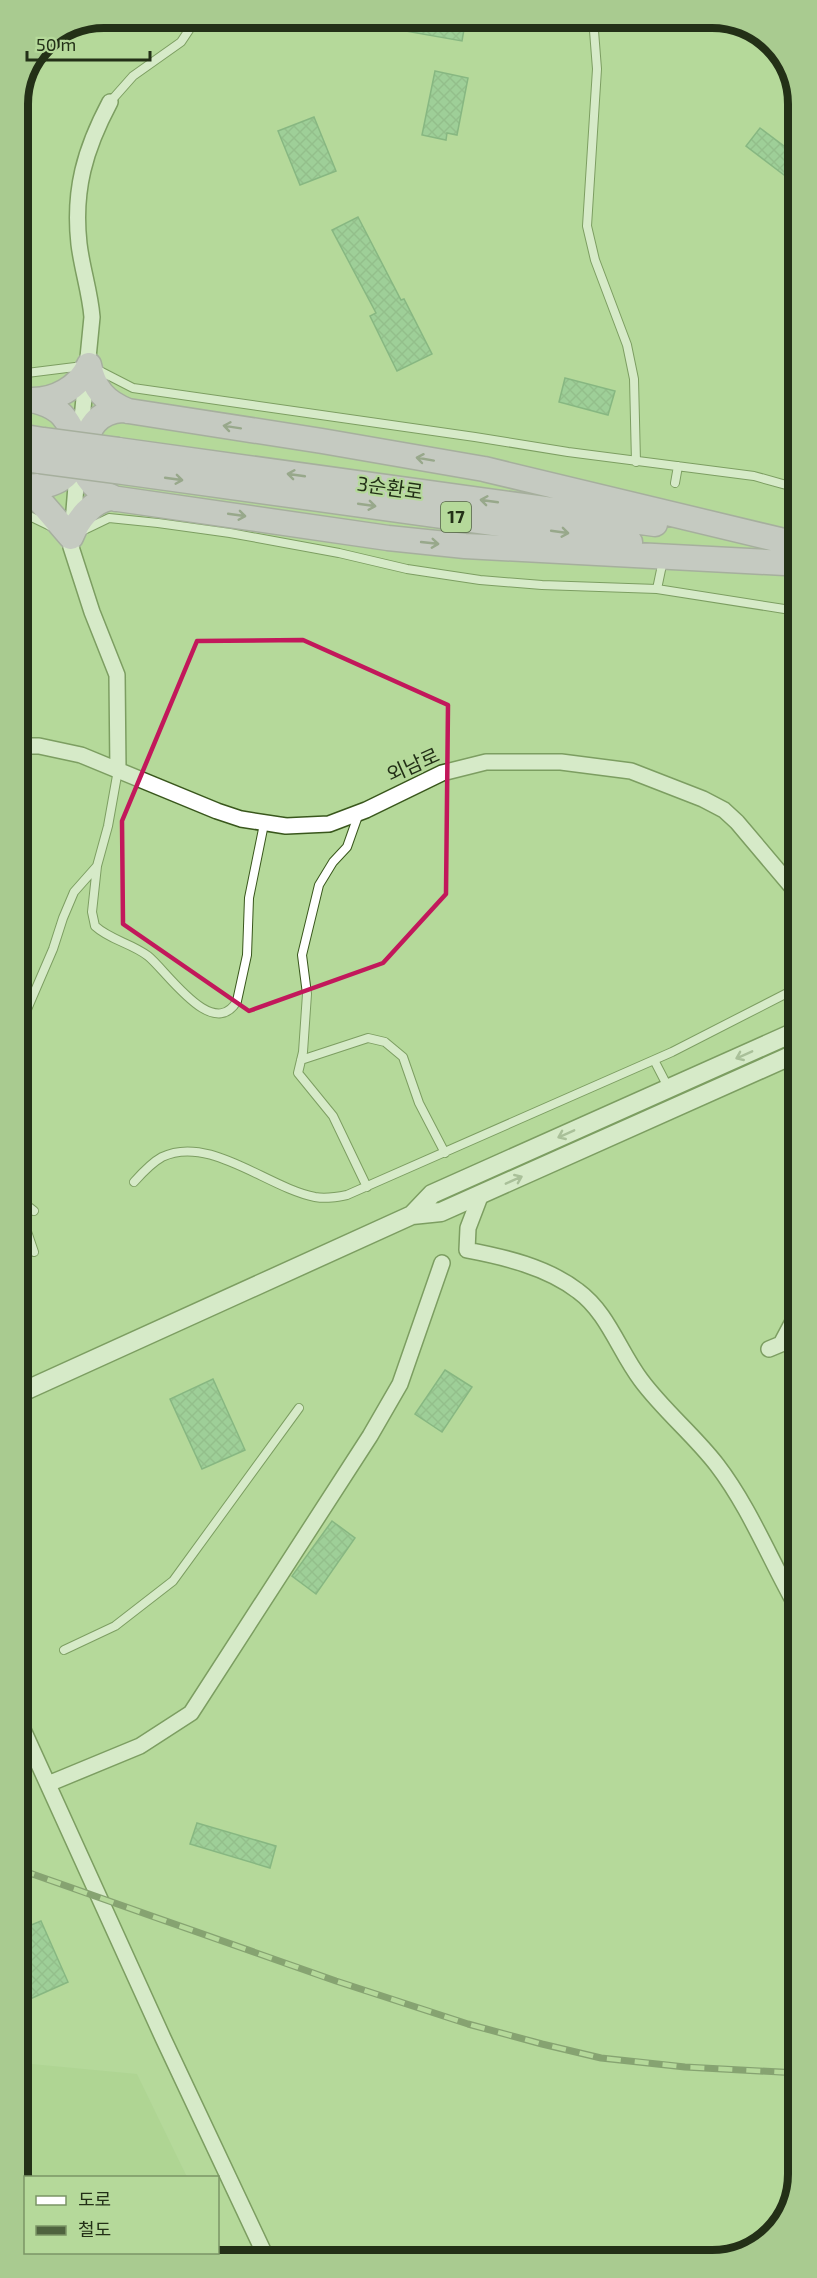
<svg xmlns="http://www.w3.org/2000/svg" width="817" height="2278" viewBox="0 0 817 2278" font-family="'Exo 2','Noto Sans KR',sans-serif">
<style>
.built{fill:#a8d08b}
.building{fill:url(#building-cross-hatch);stroke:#518f63;stroke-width:1.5}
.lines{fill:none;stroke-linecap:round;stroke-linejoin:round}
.service-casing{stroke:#39571c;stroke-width:10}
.minor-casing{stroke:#39571c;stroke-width:18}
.tertiary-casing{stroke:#39571c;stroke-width:21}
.trunk-casing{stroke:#947da1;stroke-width:27}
.service{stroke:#fff;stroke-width:8}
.minor{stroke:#fff;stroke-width:15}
.tertiary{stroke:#fff;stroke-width:18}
.trunk{stroke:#dab8ef;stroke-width:24}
.rail-casing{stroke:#4f633f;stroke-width:7}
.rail{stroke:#b5d99a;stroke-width:4.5;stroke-dasharray:14;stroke-linecap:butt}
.trunk-bridge-casing{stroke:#947da1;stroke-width:27;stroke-linecap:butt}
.trunk-bridge{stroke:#dab8ef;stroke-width:24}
.oneway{stroke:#756d78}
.oneway2{stroke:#9ca297}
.marked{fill:none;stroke:#c2185b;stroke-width:4.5;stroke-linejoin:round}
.labels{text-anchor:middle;stroke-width:4.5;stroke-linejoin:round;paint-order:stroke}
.shield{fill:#b5d99a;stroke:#4f633e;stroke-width:1.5}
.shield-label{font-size:18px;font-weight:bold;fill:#233017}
.street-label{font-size:20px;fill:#233017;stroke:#b5d99a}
.rim{fill:none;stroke:#233017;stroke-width:8}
</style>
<defs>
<pattern id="building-cross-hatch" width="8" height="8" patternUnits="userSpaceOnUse" patternTransform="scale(1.5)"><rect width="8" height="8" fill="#84c495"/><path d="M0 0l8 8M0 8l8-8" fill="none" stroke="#6ca079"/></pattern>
</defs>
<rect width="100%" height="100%" fill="#b5d99a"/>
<path class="built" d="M21 2063 137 2074 187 2177 26 2178 25 2203 21 2196Z
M218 2240 227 2259 99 2260 79 2253 218 2252Z"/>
<path class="building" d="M372 18H466L462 41 371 25Z
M435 71 468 78 457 135 447 133 446 140 422 135Z
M314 117 336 171 300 185 278 131Z
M760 128 796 155V158L784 175 746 146Z
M358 217 401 300 404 299 432 354 397 371 370 316 376 313 332 230Z
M565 378 615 391 608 415 559 402Z
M445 1370 472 1387 442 1432 415 1414Z
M213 1379 245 1450 202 1469 170 1399Z
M332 1521 355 1538 316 1594 292 1576Z
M197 1823 276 1846 270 1868 190 1844Z
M41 1921 68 1982 21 2003V1929Z"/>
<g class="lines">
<g class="service-casing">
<path id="service" d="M593 18 597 69 587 226 595 260 627 345 634 379 636 462
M110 102 133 76 181 42 197 18
M96 369 133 388 475 437 568 452 754 476 797 488
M19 374 83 366
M675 483 678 466
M19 511 50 526
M80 532 109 518 158 523 230 533 339 553 407 569 480 580 542 585 657 589 797 611
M657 589 662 565
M359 813 347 847 333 862 319 885 302 955 307 994 303 1052 298 1073 333 1116 367 1187
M97 866 92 912 95 926C110 940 131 943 148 956 166 970 213 1042 237 1001L247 955 249 898 264 824
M19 1028 53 949 63 918 74 892 97 866 108 826 118 770
M301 1060 368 1038 385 1042 403 1057 419 1103 445 1153
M654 1060 669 1089
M134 1182C142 1173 151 1163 162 1157 209 1134 268 1188 315 1197 327 1199 337 1197 347 1195L672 1052 797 988
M20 1200 34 1211
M20 1211 34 1252
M64 1650 115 1626 173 1581 299 1408"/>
</g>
<g class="minor-casing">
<path id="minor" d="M80 439 92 317C90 292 82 269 79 244 73 190 85 149 110 102
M78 462 71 547 92 612 117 675 118 770
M19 746H39L81 755 217 811 241 819 286 826 329 824 366 810 442 773 486 762H561L631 771 703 799 724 810 737 822 797 893
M481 1194 468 1228 467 1250C504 1257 547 1267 578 1291 608 1313 619 1351 641 1380 664 1411 694 1435 717 1465 750 1508 771 1562 798 1609
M798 1251V1262
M769 1349 781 1344 798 1312
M20 1723 163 2038 267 2259
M48 1784 140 1746 191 1713 370 1436 400 1384 442 1263"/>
</g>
<g class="tertiary-casing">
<path id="tertiary" d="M412 1215 432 1194 797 1031
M20 1393 412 1215 441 1212 797 1053"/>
</g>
<g class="trunk-casing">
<path id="trunk" d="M89 365C94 389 105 402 128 411
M19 398C33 400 51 403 62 415 88 443 68 480 116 499
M30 400C54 401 79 388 89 365
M19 436 43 440
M118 450 655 524
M19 458 40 461
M116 471 630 542
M19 486C103 494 64 414 122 410L322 441 484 469 788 542
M19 486 40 501 71 537C78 519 92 501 111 498L388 538 465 546 785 563"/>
</g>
<use href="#service" class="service"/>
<use href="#minor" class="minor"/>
<use href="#tertiary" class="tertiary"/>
<use href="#trunk" class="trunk"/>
<g class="rail-casing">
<path id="rail" d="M21 1870 336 1981 468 2024 542 2044 601 2058 685 2067 799 2073"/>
</g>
<use href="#rail" class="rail"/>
<g class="trunk-bridge-casing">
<path id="trunk-bridge" d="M43 440 118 450
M40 461 116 471"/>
</g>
<use href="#trunk-bridge" class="trunk-bridge"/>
</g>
<defs><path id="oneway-shaft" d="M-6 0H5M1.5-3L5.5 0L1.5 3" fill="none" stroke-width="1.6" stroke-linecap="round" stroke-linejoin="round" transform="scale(1.5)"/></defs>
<g class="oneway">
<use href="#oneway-shaft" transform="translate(232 427) rotate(-171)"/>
<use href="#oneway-shaft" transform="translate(425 459) rotate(-170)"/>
<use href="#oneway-shaft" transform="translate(296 475) rotate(-172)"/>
<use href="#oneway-shaft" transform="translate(174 479) rotate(8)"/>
<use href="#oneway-shaft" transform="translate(489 501) rotate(-172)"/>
<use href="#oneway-shaft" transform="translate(367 505) rotate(8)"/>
<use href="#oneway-shaft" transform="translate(237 515) rotate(8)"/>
<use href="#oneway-shaft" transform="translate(560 532) rotate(8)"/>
<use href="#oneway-shaft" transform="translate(430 543) rotate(6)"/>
</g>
<g class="oneway2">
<use href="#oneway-shaft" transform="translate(744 1055) rotate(156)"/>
<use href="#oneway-shaft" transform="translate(566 1134) rotate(156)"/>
<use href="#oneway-shaft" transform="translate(514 1180) rotate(-24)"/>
</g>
<path d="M0 0H817V2278H0ZM303 640 448 705 446 894 383 963 249 1011 123 924 122 821 197 641Z" fill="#b5d99a" fill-opacity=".55" fill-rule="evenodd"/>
<path class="marked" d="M303 640 448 705 446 894 383 963 249 1011 123 924 122 821 197 641Z"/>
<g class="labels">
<rect class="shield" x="441" y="502" width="30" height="30" rx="4.5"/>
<g class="shield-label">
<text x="456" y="523">17</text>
</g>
<g class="street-label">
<text transform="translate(390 488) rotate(8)" y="7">3순환로</text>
<text transform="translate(413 765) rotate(-24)" y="7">외남로</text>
</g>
</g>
<path d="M0 0H817V2278H0ZM104 28H712A76 76 0 0 1 788 104V2174A76 76 0 0 1 712 2250H104A76 76 0 0 1 28 2174V104A76 76 0 0 1 104 28Z" fill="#a9cb90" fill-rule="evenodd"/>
<path class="rim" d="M104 28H712A76 76 0 0 1 788 104V2174A76 76 0 0 1 712 2250H104A76 76 0 0 1 28 2174V104A76 76 0 0 1 104 28Z"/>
<rect x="24" y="2176" width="195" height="78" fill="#b5d99a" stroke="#7b9566" stroke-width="1.5"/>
<rect x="36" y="2196" width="30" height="9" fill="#ffffff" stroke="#7b9566" stroke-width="1.5"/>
<text x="78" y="2206" font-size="18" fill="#233017">도로</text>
<rect x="36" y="2226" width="30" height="9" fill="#4f633f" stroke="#7b9566" stroke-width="1.5"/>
<text x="78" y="2236" font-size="18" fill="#233017">철도</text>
<path d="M27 51v9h123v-9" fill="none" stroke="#233017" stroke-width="3"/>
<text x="36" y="51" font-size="18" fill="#233017" stroke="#b5d99a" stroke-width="4.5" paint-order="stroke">50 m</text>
</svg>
